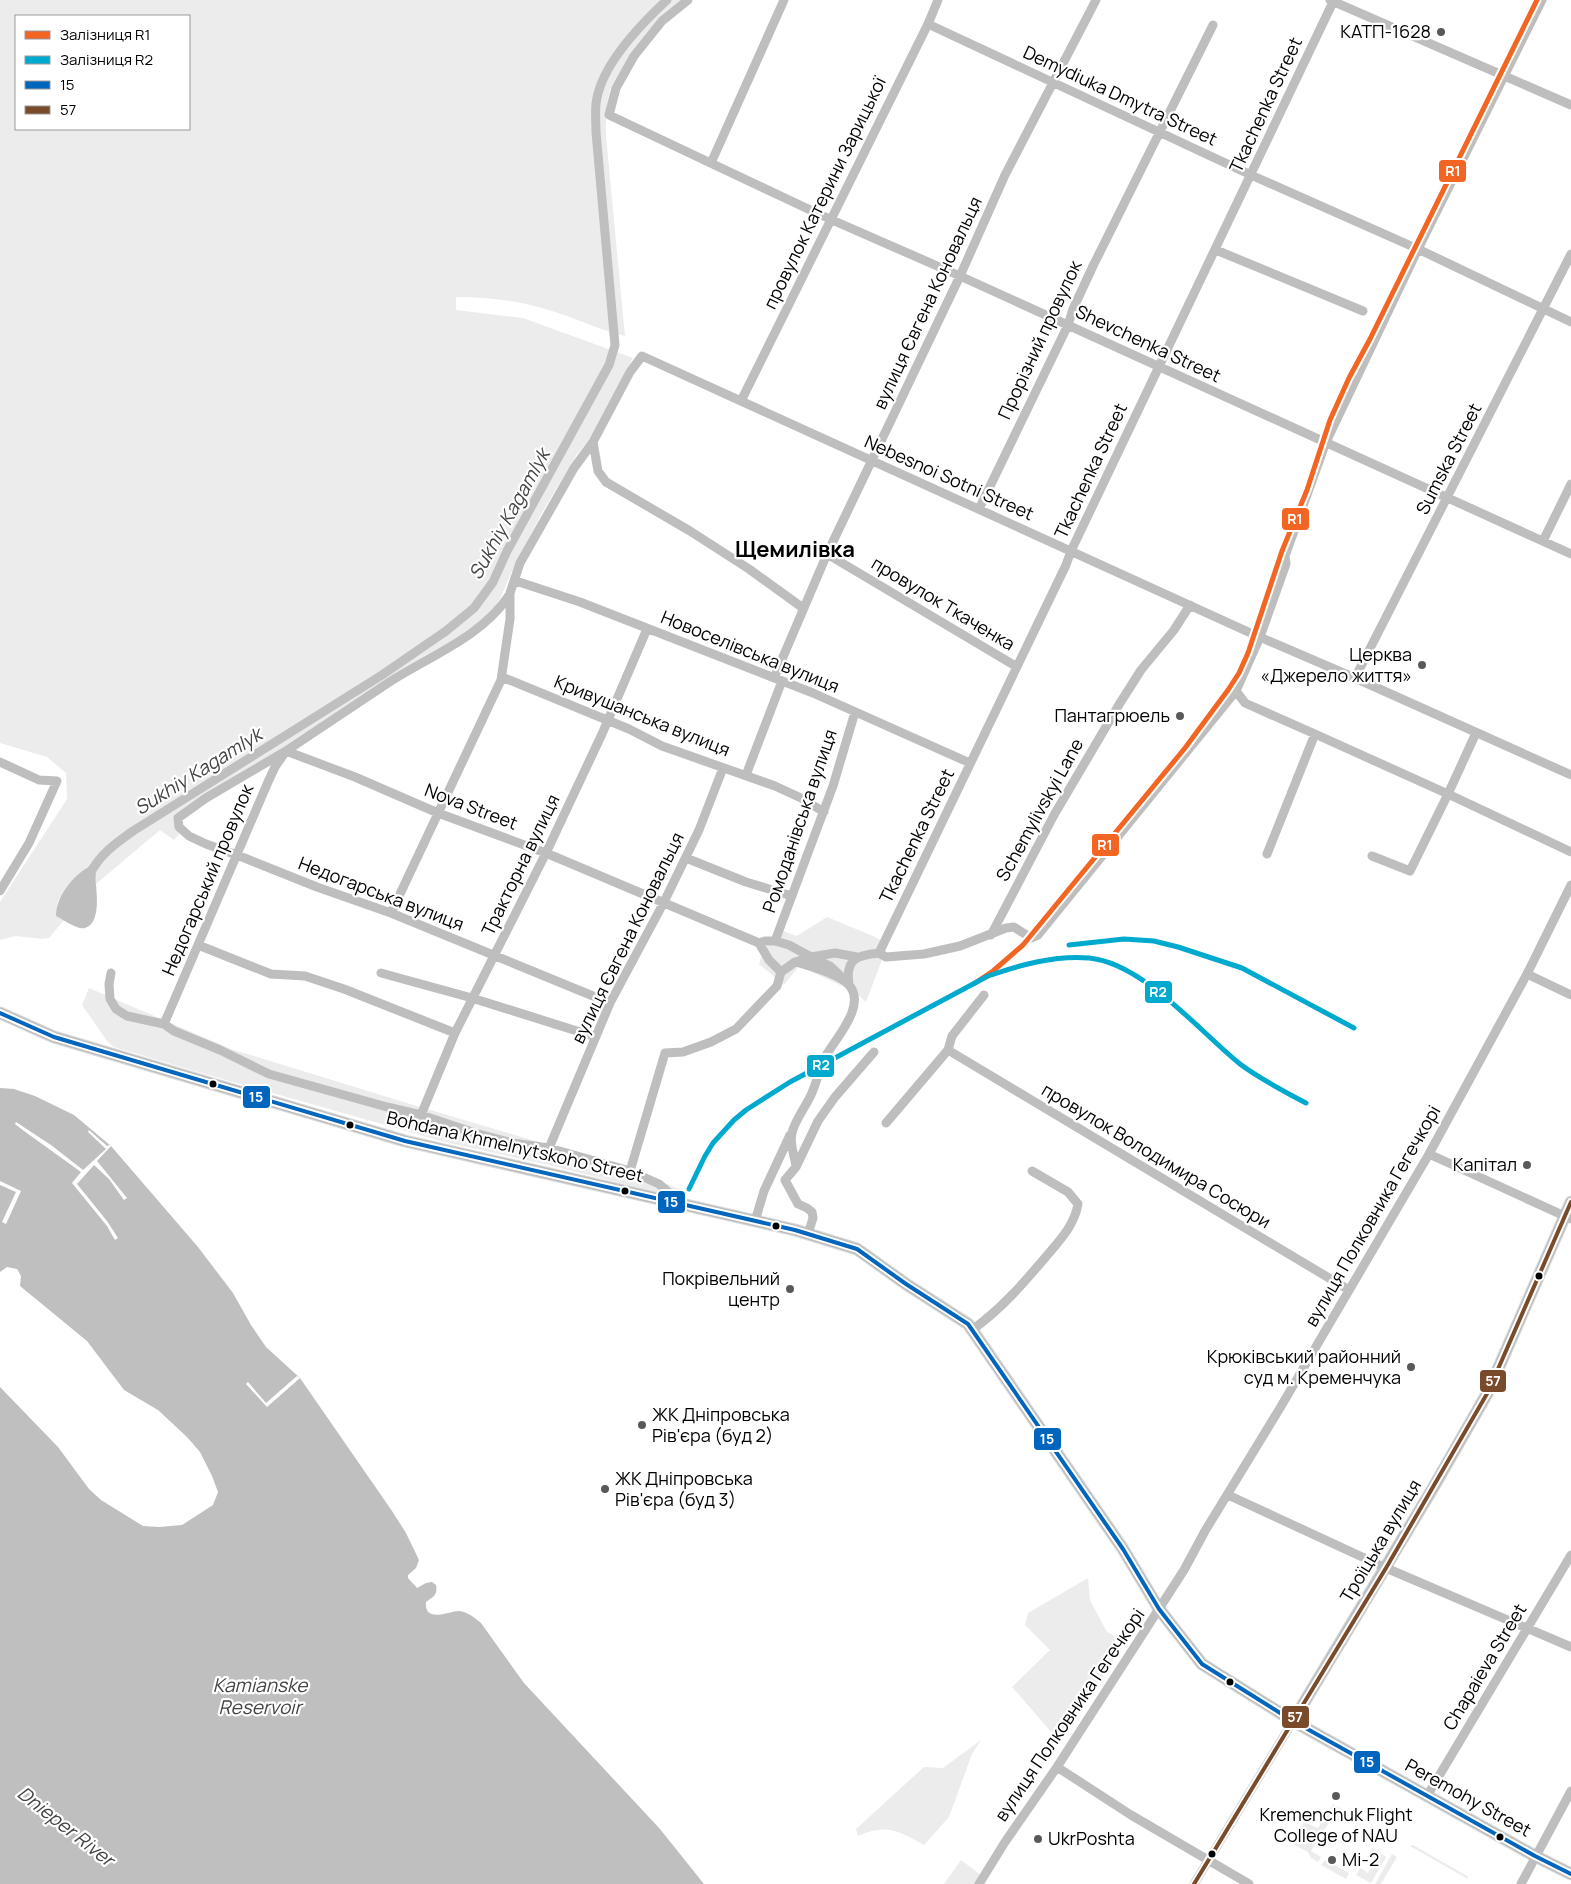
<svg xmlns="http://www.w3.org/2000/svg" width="1571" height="1884" viewBox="0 0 1571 1884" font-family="Manrope,sans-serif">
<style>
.green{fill:#ececec;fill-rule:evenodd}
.water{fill:#bfbfbf}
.pier{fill:#fff}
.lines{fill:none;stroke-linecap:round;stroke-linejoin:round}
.canal{stroke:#bfbfbf;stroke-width:9}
.major-casing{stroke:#dbdbdb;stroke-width:13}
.minor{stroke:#bebebe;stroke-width:9}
.major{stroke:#bebebe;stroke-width:11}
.bus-1-casing{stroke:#fff;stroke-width:8}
.bus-2-casing{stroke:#fff;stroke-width:8}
.bus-1{stroke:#0065bd;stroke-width:4}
.bus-2{stroke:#7a4b2a;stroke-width:4}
.rail-1-casing{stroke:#fff;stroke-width:9}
.rail-2-casing{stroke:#fff;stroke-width:9}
.rail-1{stroke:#f26522;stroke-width:5}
.rail-2{stroke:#00a9ce;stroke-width:5}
.poi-dot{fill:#595959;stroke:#fff;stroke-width:2}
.bus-dot{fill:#000;stroke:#fff;stroke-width:2}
.labels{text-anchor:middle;stroke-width:4.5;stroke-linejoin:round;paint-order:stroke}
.poi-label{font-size:18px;fill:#000;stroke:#fff;text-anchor:end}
.street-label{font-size:18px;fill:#000;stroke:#fff}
.water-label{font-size:19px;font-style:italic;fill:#444;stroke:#fff}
.district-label{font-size:22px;font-weight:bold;fill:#000;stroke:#fff}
.line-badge{stroke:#fff;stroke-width:2}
.badge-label{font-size:14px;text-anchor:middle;font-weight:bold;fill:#fff}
</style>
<rect width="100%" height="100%" fill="#fff"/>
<path class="green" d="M0 0H684C664 22 619 64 610 90 606 105 606 120 606 136L625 336C601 330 579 320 555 312 524 301 488 297 456 297V310L523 318 633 358 593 434 576 456 543 511 515 564 500 599 489 615 453 641 404 669 328 720 174 816 180 833 174 840 160 830 96 884V871L87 867 69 885 58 901 56 916 64 920 49 938 43 939 16 936 0 940V902L67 799 66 773 47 757 0 743ZM16 16H189V129H16Z
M827 917 873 936 888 944 866 1002 855 992 799 966 784 985 759 964 762 954 777 929 797 936Z
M89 988 231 1049 420 1107 627 1168 684 1191 655 1192 557 1167 445 1142 191 1070 114 1047 107 1041 82 1005Z
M1088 1578 1090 1600 1107 1632 1126 1641 1059 1741 1012 1687 1050 1650 1025 1625 1028 1613Z
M981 1740 972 1754 949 1817 924 1845C899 1831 887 1823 858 1836L856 1829 924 1767 943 1768Z
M1333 1804 1348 1813 1343 1821 1332 1818 1311 1851 1321 1857 1318 1862 1311 1858 1308 1852 1291 1843 1304 1822 1318 1828Z
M1413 1845 1467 1876 1468 1879 1410 1846Z
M1372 1848 1386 1857 1371 1883 1356 1875 1360 1868 1368 1873 1376 1859 1369 1854Z
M1392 1854 1397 1857 1381 1884H1375Z
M961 1860 981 1875 975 1884H944Z
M1325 1860 1349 1873 1346 1879 1321 1865Z"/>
<path class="water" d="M92 865H94C97 872 95 878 96 885 97 896 100 924 85 928 77 930 64 920 56 916 56 896 74 874 92 865Z
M0 1088 14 1089 35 1096 74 1115 111 1146 198 1247 233 1293 251 1325 266 1347 300 1378 392 1511 406 1533 419 1560 416 1568 408 1575V1578L417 1588 426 1583 432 1582 436 1585C438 1595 433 1597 426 1602 424 1624 449 1611 459 1611 468 1612 475 1618 481 1623L524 1683 660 1829 704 1884H0V1387L58 1447 89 1489 101 1500 143 1526 159 1527 182 1525 213 1505 218 1492 212 1476 200 1452 187 1437 158 1410 124 1390 87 1341 20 1286 21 1276 17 1269 7 1267 0 1272Z"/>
<path class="pier" d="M16 1122 51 1145 83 1170 106 1149 88 1132 89 1130 107 1146 110 1145 111 1146 97 1161 127 1198 124 1200 109 1179 94 1165 77 1184 107 1221 118 1238 115 1240 107 1226 72 1183 81 1172 24 1131 15 1124Z
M0 1181 21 1191 6 1224 2 1222 16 1192 0 1185Z
M297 1376 300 1378 267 1407 246 1384 248 1382 266 1403Z"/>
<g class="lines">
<path class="canal" d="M90 874C99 855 116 843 133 831L382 675 446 631 474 608 493 582 507 551 609 365 615 345 596 132C596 123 595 113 596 104 600 66 640 25 667 0"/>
<g class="major-casing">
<path id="major" d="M0 1013 54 1037 405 1141 795 1230 857 1249 906 1284 968 1324 1123 1549 1159 1609 1202 1664 1293 1721 1535 1856 1571 1874
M1293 1721 1433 1488 1488 1392 1571 1202"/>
</g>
<path class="minor" d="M688 0 662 21 634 56 616 88 609 115 823 216 960 276 1571 554
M1330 0 1571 105
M928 24 1251 175 1418 249 1571 322
M711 163 784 0
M1216 250 1363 311
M741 401 928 24 938 0
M593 442 598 471 606 482 690 531 749 569 803 608
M979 509 1068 325 1073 309 1093 266 1213 25
M1543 541 1571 484
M827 554 1017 667
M516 581 580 602 813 693 970 763
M502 677 629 729 662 746 775 786 801 798 824 812
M774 678 827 554 960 276 1005 175 1096 0
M1355 678 1571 254
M1236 691 1245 703 1315 734
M0 762 39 780 57 781 29 843 0 891
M746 775 782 681
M1267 854 1315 734 1448 794 1476 733
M1372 856 1410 871 1448 794 1571 852
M686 858 746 882 792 896
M391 913 501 680 510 619V593L520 563 574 468 593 442 630 372 642 356 1255 635 1355 678 1571 775
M991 935 1054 815 1120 703 1141 670 1174 630 1190 605
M775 941 833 786 855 712
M759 943 765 941H775L789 945 811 957 835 953 857 957
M198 945 271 974 305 976 344 989 455 1033
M879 953 886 957 924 954 960 946 1006 928 1014 927 1031 938 1038 935 1236 691 1260 637 1286 564 1285 556 1326 442 1418 249 1542 0
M879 953 1066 565 1071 551 1333 2
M796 962C810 966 838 974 848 984 869 1005 833 1041 824 1059 819 1071 816 1084 811 1095 806 1106 794 1122 792 1133 789 1144 795 1156 796 1167L785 1180 798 1204 807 1208 812 1212 813 1218 808 1234
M111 973 109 984 110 999 116 1009 127 1016 164 1024 174 1031 220 1050 269 1074 387 1107 421 1115 475 1133 512 1143 549 1148 630 1171 659 1184 682 1204
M381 973 472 998 596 1037
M1527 974 1571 995
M610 1003 391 913 317 887 237 855 206 844 189 836 179 827 178 818 206 798 286 751 355 777 438 813 546 853 759 943 769 960 781 972 795 962 811 957 830 966 849 984C845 959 857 955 879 953
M164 1024 268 782 275 767 286 751C321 728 356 704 391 681 432 655 483 636 510 594
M948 1050 1349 1290
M421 1115 455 1033 546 853 602 734 647 629
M886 1123 948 1050 952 1036 984 995
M549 1148 610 1003 664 902 699 830 723 768
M1429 1154 1571 1219
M796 1167 818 1121 835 1097 874 1052
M630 1171 665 1053 683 1052 711 1042 736 1029 777 986 781 972
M755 1221 764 1191 790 1135
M972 1330C1001 1309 1021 1286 1044 1259 1058 1242 1074 1227 1078 1204L1068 1192 1032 1171
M1228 1495 1386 1568 1571 1647
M1057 1767 1131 1815 1249 1884
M1427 1796 1571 1555
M979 1884 1005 1842 1057 1767 1184 1570 1205 1531 1280 1408 1429 1154 1527 974 1571 885
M1194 1884 1293 1721
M1521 1884 1571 1791"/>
<use href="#major" class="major"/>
<g class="bus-1-casing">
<path id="bus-1" d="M0 1013 54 1037 405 1141 795 1230 857 1249 906 1284 968 1324 1123 1549 1159 1609 1202 1664 1293 1721 1535 1856 1571 1874"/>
</g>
<g class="bus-2-casing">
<path id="bus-2" d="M1194 1884 1386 1568 1488 1392 1571 1202"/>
</g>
<use href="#bus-1" class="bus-1"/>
<use href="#bus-2" class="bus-2"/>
<g class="rail-1-casing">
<path id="rail-1" d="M975 983 993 971 1023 945 1185 748 1228 690 1239 673 1248 653 1282 551 1307 490 1330 420 1349 378 1370 339 1537 0"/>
</g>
<g class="rail-2-casing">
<path id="rail-2" d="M1069 945 1124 939 1154 941 1178 947 1242 968 1354 1028
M689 1189 705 1156 713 1143 734 1120 746 1110 790 1082 988 976C1020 965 1055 955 1089 958 1143 963 1199 1031 1240 1064 1260 1079 1283 1091 1306 1103"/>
</g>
<use href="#rail-1" class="rail-1"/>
<use href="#rail-2" class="rail-2"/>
</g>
<g class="poi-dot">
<circle cx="1441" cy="32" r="5"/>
<circle cx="1422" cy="665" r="5"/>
<circle cx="1180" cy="716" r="5"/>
<circle cx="1527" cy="1165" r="5"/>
<circle cx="790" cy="1289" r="5"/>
<circle cx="1411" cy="1367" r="5"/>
<circle cx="642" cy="1425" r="5"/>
<circle cx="605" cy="1489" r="5"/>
<circle cx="1336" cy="1796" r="5"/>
<circle cx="1038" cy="1839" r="5"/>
<circle cx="1332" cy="1860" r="5"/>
</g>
<g class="bus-dot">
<circle cx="213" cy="1084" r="4.5"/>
<circle cx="350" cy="1125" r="4.5"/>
<circle cx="625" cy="1191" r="4.5"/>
<circle cx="776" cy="1226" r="4.5"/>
<circle cx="1539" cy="1276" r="4.5"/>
<circle cx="1230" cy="1682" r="4.5"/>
<circle cx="1500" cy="1837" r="4.5"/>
<circle cx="1212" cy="1854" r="4.5"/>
</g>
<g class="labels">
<g class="poi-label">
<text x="1431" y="38">КАТП-1628</text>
<text x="1412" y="661">Церква<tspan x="1412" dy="21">«Джерело життя»</tspan></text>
<text x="1170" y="722">Пантагрюель</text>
<text x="1517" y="1171">Капітал</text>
<text x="780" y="1285">Покрівельний<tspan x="780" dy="21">центр</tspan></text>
<text x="1401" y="1363">Крюківський районний<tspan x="1401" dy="21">суд м. Кременчука</tspan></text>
<text x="652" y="1421" text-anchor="start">ЖК Дніпровська<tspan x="652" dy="21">Рів'єра (буд 2)</tspan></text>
<text x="615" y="1485" text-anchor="start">ЖК Дніпровська<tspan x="615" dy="21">Рів'єра (буд 3)</tspan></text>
<text x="1336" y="1821" text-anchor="middle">Kremenchuk Flight<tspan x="1336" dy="21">College of NAU</tspan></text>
<text x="1048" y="1845" text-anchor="start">UkrPoshta</text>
<text x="1342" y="1866" text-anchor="start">Мі-2</text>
</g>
<g class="street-label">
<text transform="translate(1120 96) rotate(25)" y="6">Demydiuka Dmytra Street</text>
<text transform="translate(1266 105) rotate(-65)" y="6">Tkachenka Street</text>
<text transform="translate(825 193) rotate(-64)" y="6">провулок Катерини Зарицької</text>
<text transform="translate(928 303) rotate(-65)" y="6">вулиця Євгена Коновальця</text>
<text transform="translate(1040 340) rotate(-65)" y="6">Прорізний провулок</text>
<text transform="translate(1148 344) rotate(25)" y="6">Shevchenka Street</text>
<text transform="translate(1449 459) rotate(-63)" y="6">Sumska Street</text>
<text transform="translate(1091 471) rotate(-65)" y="6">Tkachenka Street</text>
<text transform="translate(949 478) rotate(24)" y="6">Nebesnoi Sotni Street</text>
<text transform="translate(943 604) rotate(31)" y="6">провулок Ткаченка</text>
<text transform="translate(750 652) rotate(22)" y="6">Новоселівська вулиця</text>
<text transform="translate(642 716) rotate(22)" y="6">Кривушанська вулиця</text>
<text transform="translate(471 807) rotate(21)" y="6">Nova Street</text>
<text transform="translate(1040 810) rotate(-61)" y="6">Schemylivskyi Lane</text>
<text transform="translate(800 821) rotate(-71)" y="6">Ромоданівська вулиця</text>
<text transform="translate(917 836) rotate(-64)" y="6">Tkachenka Street</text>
<text transform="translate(521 865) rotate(-64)" y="6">Тракторна вулиця</text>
<text transform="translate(208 880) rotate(-67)" y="6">Недогарський провулок</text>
<text transform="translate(381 894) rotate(21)" y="6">Недогарська вулиця</text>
<text transform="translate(628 938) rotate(-64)" y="6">вулиця Євгена Коновальця</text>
<text transform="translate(515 1147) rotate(13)" y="6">Bohdana Khmelnytskoho Street</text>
<text transform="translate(1156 1156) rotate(31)" y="6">провулок Володимира Сосюри</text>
<text transform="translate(1373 1216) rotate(-60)" y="6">вулиця Полковника Гегечкорі</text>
<text transform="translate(1381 1541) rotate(-59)" y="6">Троїцька вулиця</text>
<text transform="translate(1485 1667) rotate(-59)" y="6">Chapaieva Street</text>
<text transform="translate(1070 1715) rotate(-56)" y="6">вулиця Полковника Гегечкорі</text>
<text transform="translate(1468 1798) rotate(29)" y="6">Peremohy Street</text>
</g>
<g class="water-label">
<text transform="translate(509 514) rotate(-61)" y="7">Sukhiy Kagamlyk</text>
<text transform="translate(198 771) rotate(-32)" y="7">Sukhiy Kagamlyk</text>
<text x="260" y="1692">Kamianske<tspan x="260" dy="22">Reservoir</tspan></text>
<text transform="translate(66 1826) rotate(38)" y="7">Dnieper River</text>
</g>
<g class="district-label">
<text x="795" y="557">Щемилівка</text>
</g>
</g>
<g class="line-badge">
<rect x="1438" y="159" width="29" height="24" rx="5" fill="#f26522"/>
<rect x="1281" y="507" width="29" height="24" rx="5" fill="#f26522"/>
<rect x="1091" y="833" width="29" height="24" rx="5" fill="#f26522"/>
<rect x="1144" y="980" width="29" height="24" rx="5" fill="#00a9ce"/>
<rect x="806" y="1054" width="29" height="24" rx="5" fill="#00a9ce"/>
<rect x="242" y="1085" width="29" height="24" rx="5" fill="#0065bd"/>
<rect x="657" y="1190" width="29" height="24" rx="5" fill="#0065bd"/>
<rect x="1479" y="1369" width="28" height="24" rx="5" fill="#7a4b2a"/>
<rect x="1033" y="1427" width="29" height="24" rx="5" fill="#0065bd"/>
<rect x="1281" y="1705" width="29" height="24" rx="5" fill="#7a4b2a"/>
<rect x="1353" y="1750" width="28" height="24" rx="5" fill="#0065bd"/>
</g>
<g class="badge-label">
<text x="1453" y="176">R1</text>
<text x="1295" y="524">R1</text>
<text x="1105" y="850">R1</text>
<text x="1158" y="997">R2</text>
<text x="821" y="1070">R2</text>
<text x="256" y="1102">15</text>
<text x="671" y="1207">15</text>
<text x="1493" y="1386">57</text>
<text x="1047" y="1444">15</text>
<text x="1295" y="1722">57</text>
<text x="1367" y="1767">15</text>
</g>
<rect x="15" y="15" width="175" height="115" fill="#ffffff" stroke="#999999"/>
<rect x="25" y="31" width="25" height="8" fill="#f26522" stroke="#999999"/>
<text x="60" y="40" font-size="15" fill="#000000">Залізниця R1</text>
<rect x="25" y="56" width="25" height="8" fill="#00a9ce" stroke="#999999"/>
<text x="60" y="65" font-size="15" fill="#000000">Залізниця R2</text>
<rect x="25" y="81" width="25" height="8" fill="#0065bd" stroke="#999999"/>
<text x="60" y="90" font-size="15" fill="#000000">15</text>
<rect x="25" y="106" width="25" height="8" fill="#7a4b2a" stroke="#999999"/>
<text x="60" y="115" font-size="15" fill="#000000">57</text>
</svg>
